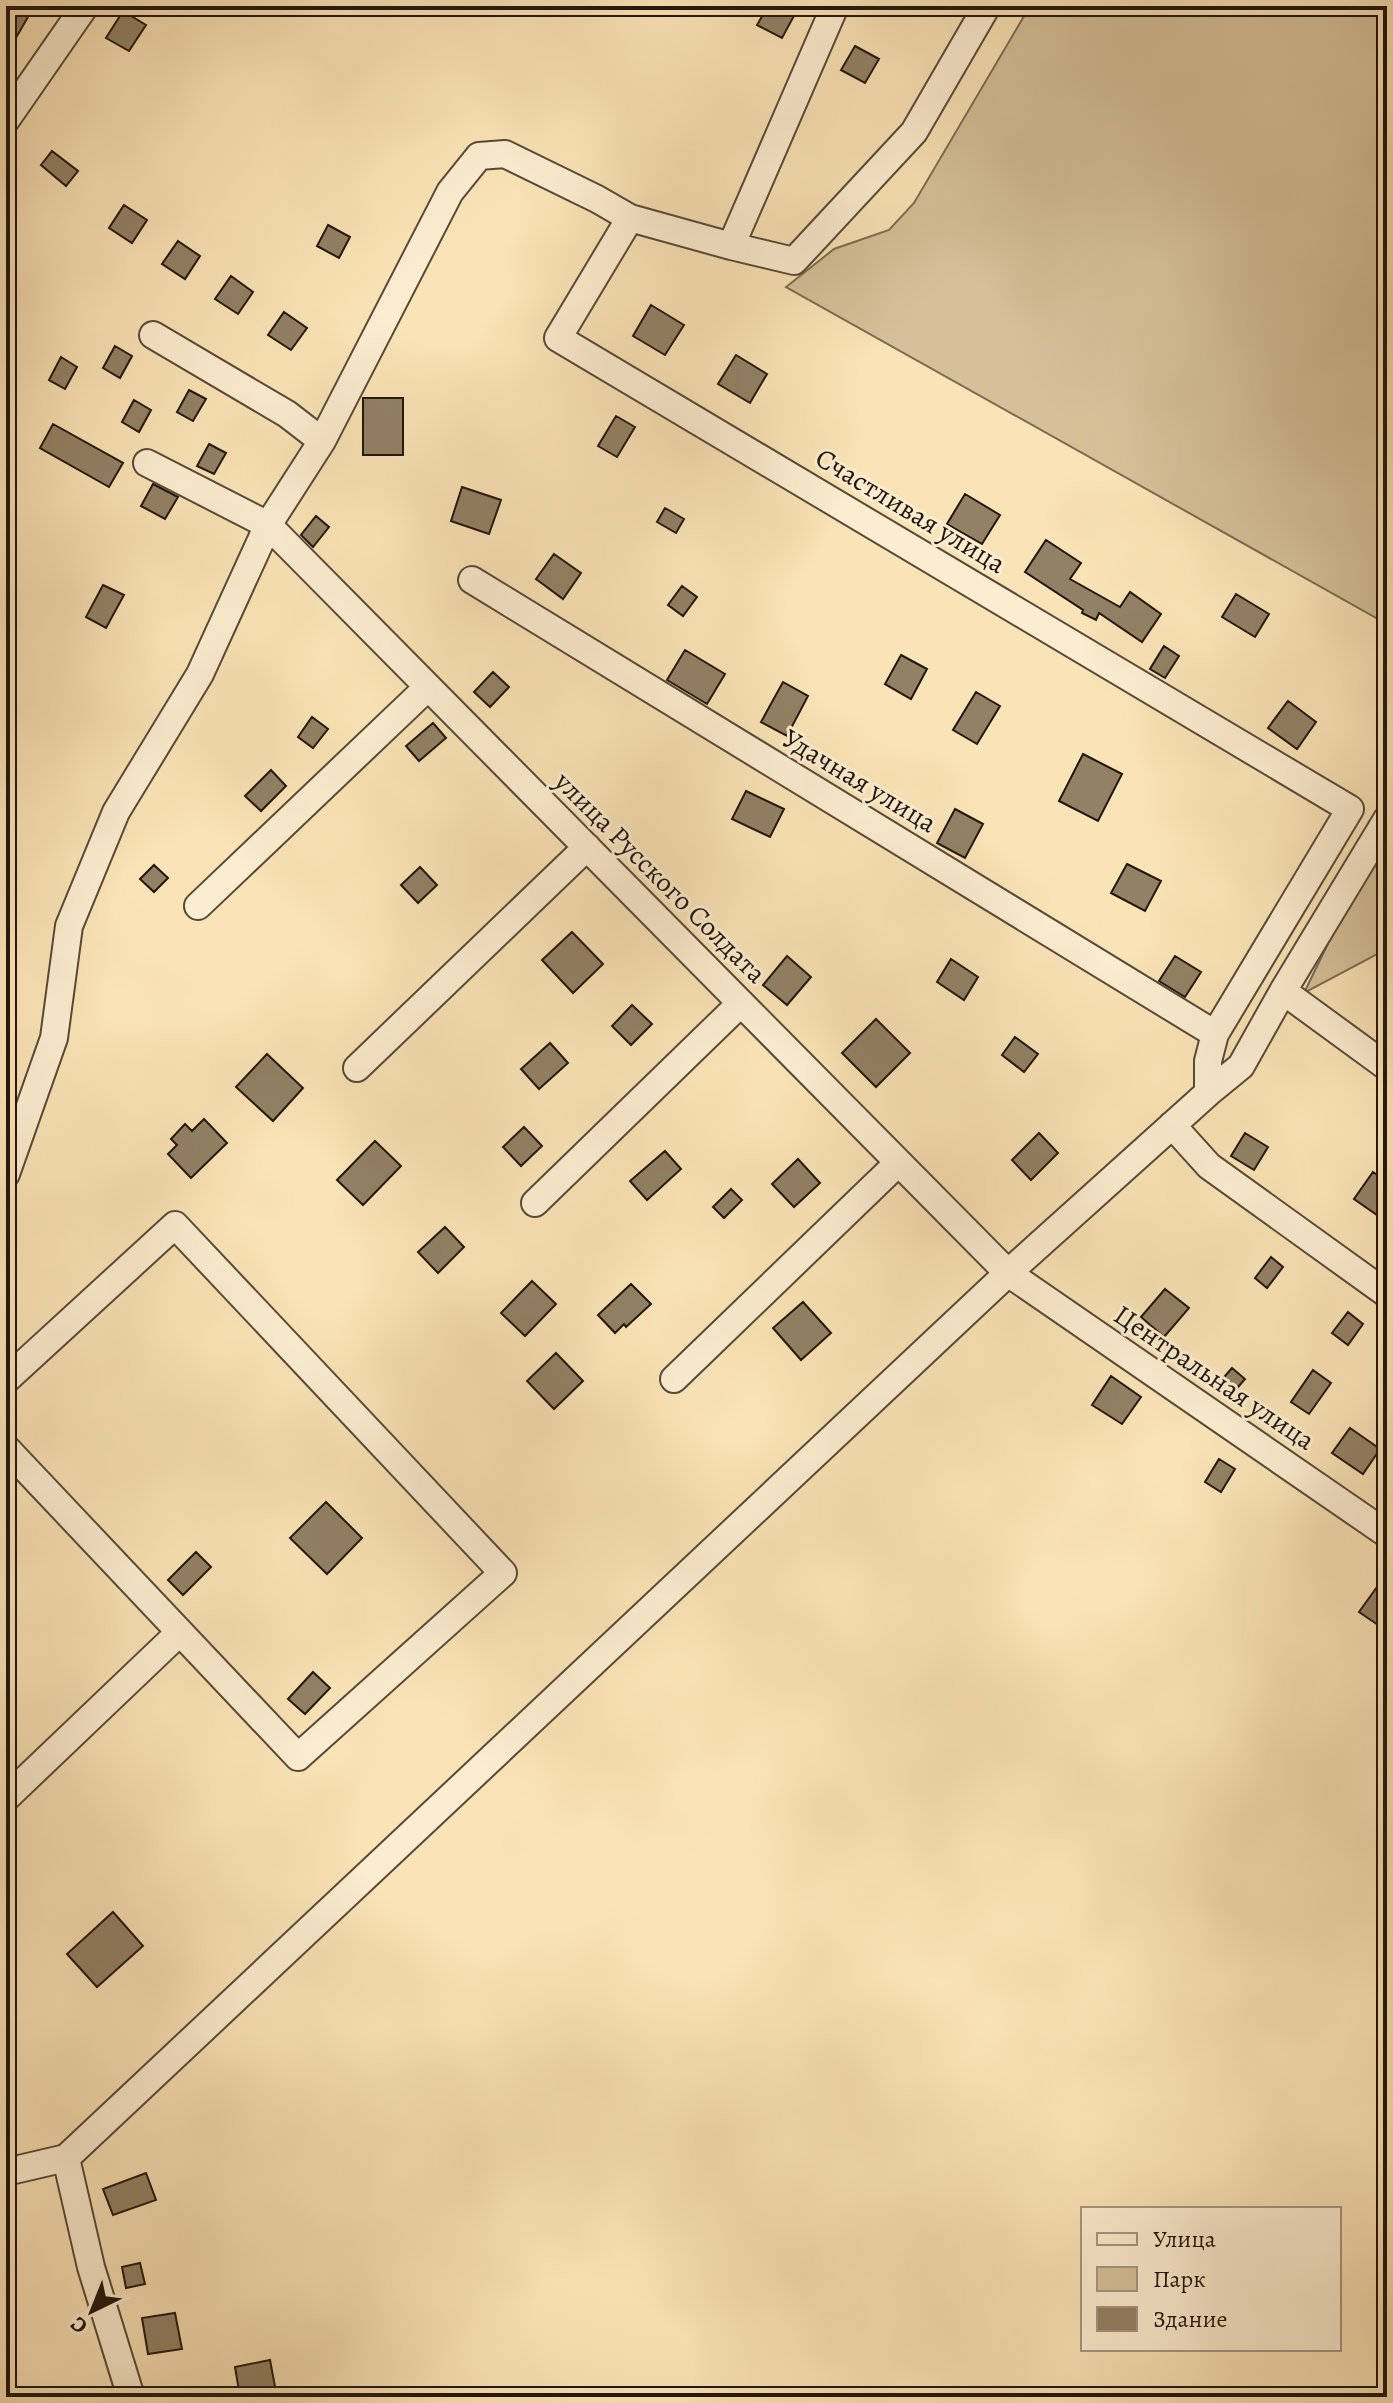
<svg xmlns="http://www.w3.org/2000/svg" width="1393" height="2403" viewBox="0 0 1393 2403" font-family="Alegreya,serif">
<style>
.green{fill:#d5c099;stroke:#7b6b53;stroke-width:2}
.building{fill:#928165;stroke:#21160d;stroke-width:2}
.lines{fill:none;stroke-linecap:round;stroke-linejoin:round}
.minor-casing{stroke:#574937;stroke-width:30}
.minor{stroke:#fcedd0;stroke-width:26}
.labels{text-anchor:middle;stroke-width:6;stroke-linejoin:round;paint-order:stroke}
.street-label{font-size:28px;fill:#21160d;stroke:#fcedd0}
</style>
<rect width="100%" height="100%" fill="#fae3b6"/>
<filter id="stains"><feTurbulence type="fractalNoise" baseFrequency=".0025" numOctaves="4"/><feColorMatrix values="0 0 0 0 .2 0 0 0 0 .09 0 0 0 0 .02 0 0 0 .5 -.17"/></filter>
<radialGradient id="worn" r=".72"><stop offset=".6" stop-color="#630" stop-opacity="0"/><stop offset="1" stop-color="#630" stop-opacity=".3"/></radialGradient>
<path class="green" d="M1030 6H1387V624L786 287 834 249 889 230 914 203Z
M1387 822V949L1304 993Z"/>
<path class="building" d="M6 6 28 17 6 55Z
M768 6H780L795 14 782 38 757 25Z
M123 11 146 25 129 51 106 38Z
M855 46 879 59 865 83 841 70Z
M52 151 78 171 66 186 41 165Z
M124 205 147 220 132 243 109 228Z
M328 225 350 237 339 258 317 246Z
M178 241 200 256 185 279 162 264Z
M231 276 253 292 238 314 215 299Z
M651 305 684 325 665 355 633 336Z
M284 312 307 328 291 350 268 335Z
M115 346 132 356 120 378 103 368Z
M736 355 767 374 750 403 718 384Z
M61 357 77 367 65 389 49 380Z
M189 390 206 399 193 421 177 412Z
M363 398H403V455H363Z
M134 400 151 410 139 432 122 422Z
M616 416 635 427 617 457 598 446Z
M53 424 123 463 109 487 40 448Z
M209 444 226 453 214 474 197 466Z
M153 484 178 497 165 519 141 506Z
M462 487 501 500 489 534 451 521Z
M965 494 1000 515 982 544 947 524Z
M665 508 684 519 676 533 657 522Z
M316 516 329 527 313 547 301 535Z
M1046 540 1081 563 1070 579 1120 607 1130 592 1161 614 1142 642 1099 613 1096 620 1082 613 1083 610 1025 572Z
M554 554 581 573 563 599 536 579Z
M103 585 124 595 106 628 86 617Z
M682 586 697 597 683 616 668 605Z
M1236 594 1269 614 1255 637 1222 617Z
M1164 646 1179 656 1165 678 1150 669Z
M685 650 725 674 707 704 667 680Z
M901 655 927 669 911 699 885 684Z
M493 672 509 687 490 707 474 692Z
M783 682 808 696 787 736 761 722Z
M976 692 1000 706 977 744 953 730Z
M1288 701 1316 722 1297 749 1268 728Z
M312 717 328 729 313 748 298 737Z
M433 723 446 738 419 761 406 746Z
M1083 754 1122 774 1098 821 1059 801Z
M271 770 286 786 261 811 245 796Z
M746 791 784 809 770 837 732 819Z
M955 809 983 824 965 858 937 843Z
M1127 864 1161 881 1145 911 1111 893Z
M154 865 168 878 154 892 140 879Z
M420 867 437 885 418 903 401 885Z
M572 932 603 964 573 993 542 960Z
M787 956 811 977 787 1005 763 985Z
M1175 956 1201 972 1185 997 1159 981Z
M951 959 978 977 964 1000 937 982Z
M632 1005 652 1024 631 1045 612 1026Z
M876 1019 910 1053 876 1087 842 1053Z
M1015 1037 1038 1054 1024 1072 1002 1055Z
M550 1043 568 1063 539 1089 521 1069Z
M267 1054 303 1088 273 1121 236 1087Z
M204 1119 227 1143 191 1178 168 1154 177 1145 171 1139 185 1124 192 1131Z
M524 1127 542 1146 521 1166 503 1147Z
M1039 1133 1058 1153 1031 1180 1012 1160Z
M1245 1133 1268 1147 1254 1170 1231 1156Z
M375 1141 401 1166 363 1205 337 1180Z
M665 1151 681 1169 647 1200 630 1181Z
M798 1159 820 1183 794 1207 772 1184Z
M1373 1172 1387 1182V1222L1354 1199Z
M731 1189 742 1200 724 1218 713 1207Z
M445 1227 464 1247 438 1273 418 1252Z
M1271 1257 1283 1267 1267 1288 1255 1278Z
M532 1281 556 1304 525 1336 501 1313Z
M631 1284 651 1304 626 1327 624 1324 615 1333 598 1315Z
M1165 1289 1189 1308 1164 1337 1141 1317Z
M803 1302 831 1333 801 1360 773 1328Z
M1348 1312 1363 1324 1348 1345 1332 1333Z
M556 1353 583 1381 554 1409 527 1381Z
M1232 1368 1245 1379 1232 1394 1219 1383Z
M1313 1370 1331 1383 1309 1414 1291 1402Z
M1111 1376 1141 1397 1122 1424 1092 1405Z
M1350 1428 1380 1449 1363 1474 1332 1453Z
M1219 1459 1235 1469 1221 1492 1205 1482Z
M326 1502 362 1538 327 1574 290 1538Z
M196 1552 211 1567 183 1595 168 1580Z
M1387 1573V1619L1381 1627 1359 1612Z
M313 1672 330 1688 305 1714 288 1699Z
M113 1912 143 1946 97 1987 67 1954Z
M146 2173 156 2200 113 2215 103 2189Z
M140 2263 145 2284 126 2288 122 2267Z
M175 2313 182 2349 148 2354 142 2318Z
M270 2360 276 2392 240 2397 235 2367Z"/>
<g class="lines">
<g class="minor-casing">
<path id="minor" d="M6 120 85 6
M731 246 794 261 914 132 987 6
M153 335 287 414 322 441
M147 463 268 525 1008 1273 1387 1534
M472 580 1215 1034
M198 906 428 687
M1283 991 1387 819
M357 1068 587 847
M1208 1093 1241 1066 1283 991 1387 1067
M1172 1125 1209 1166 1387 1294
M6 1174 54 1038 69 926 116 812 200 674 268 525 322 441 450 192 479 156 505 154 597 199 630 218 731 246 835 6
M535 1203 741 1003
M674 1379 898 1163
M6 1380 175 1225 503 1573 298 1757 6 1448
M6 1798 180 1632
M66 2158 91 2267 131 2397
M6 2172 66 2158 1008 1273 1208 1093V1061L1215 1034 1350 809 558 338 630 218"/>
</g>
<use href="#minor" class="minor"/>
</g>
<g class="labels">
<g class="street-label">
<text transform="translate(911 510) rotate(31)" y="10">Счастливая улица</text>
<text transform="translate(860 780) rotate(31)" y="10">Удачная улица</text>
<text transform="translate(661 877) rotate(45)" y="10">улица Русского Солдата</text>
<text transform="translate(1215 1377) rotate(34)" y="10">Центральная улица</text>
</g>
</g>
<rect width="1393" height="2403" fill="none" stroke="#fae3b6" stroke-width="32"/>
<rect x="8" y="8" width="1377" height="2387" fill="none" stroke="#21160d" stroke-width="4"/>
<rect x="16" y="16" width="1361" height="2371" fill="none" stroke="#21160d" stroke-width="2"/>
<rect x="1081" y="2207" width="260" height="144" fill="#fcedd0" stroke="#a49782" stroke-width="2"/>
<rect x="1097" y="2233" width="40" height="12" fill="#fcedd0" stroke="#a49782" stroke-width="2"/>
<text x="1153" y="2247" font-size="24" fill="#21160d">Улица</text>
<rect x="1097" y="2267" width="40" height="24" fill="#d5c099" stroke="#a49782" stroke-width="2"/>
<text x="1153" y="2287" font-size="24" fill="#21160d">Парк</text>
<rect x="1097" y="2307" width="40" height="24" fill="#928165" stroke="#a49782" stroke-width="2"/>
<text x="1153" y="2327" font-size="24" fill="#21160d">Здание</text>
<g transform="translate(92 2311) rotate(223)" stroke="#fcedd0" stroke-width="6" paint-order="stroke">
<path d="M0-6L14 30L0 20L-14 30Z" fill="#21160d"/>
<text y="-12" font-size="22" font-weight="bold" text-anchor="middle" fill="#21160d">С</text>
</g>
<rect width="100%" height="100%" filter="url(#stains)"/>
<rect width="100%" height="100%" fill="url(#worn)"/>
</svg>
